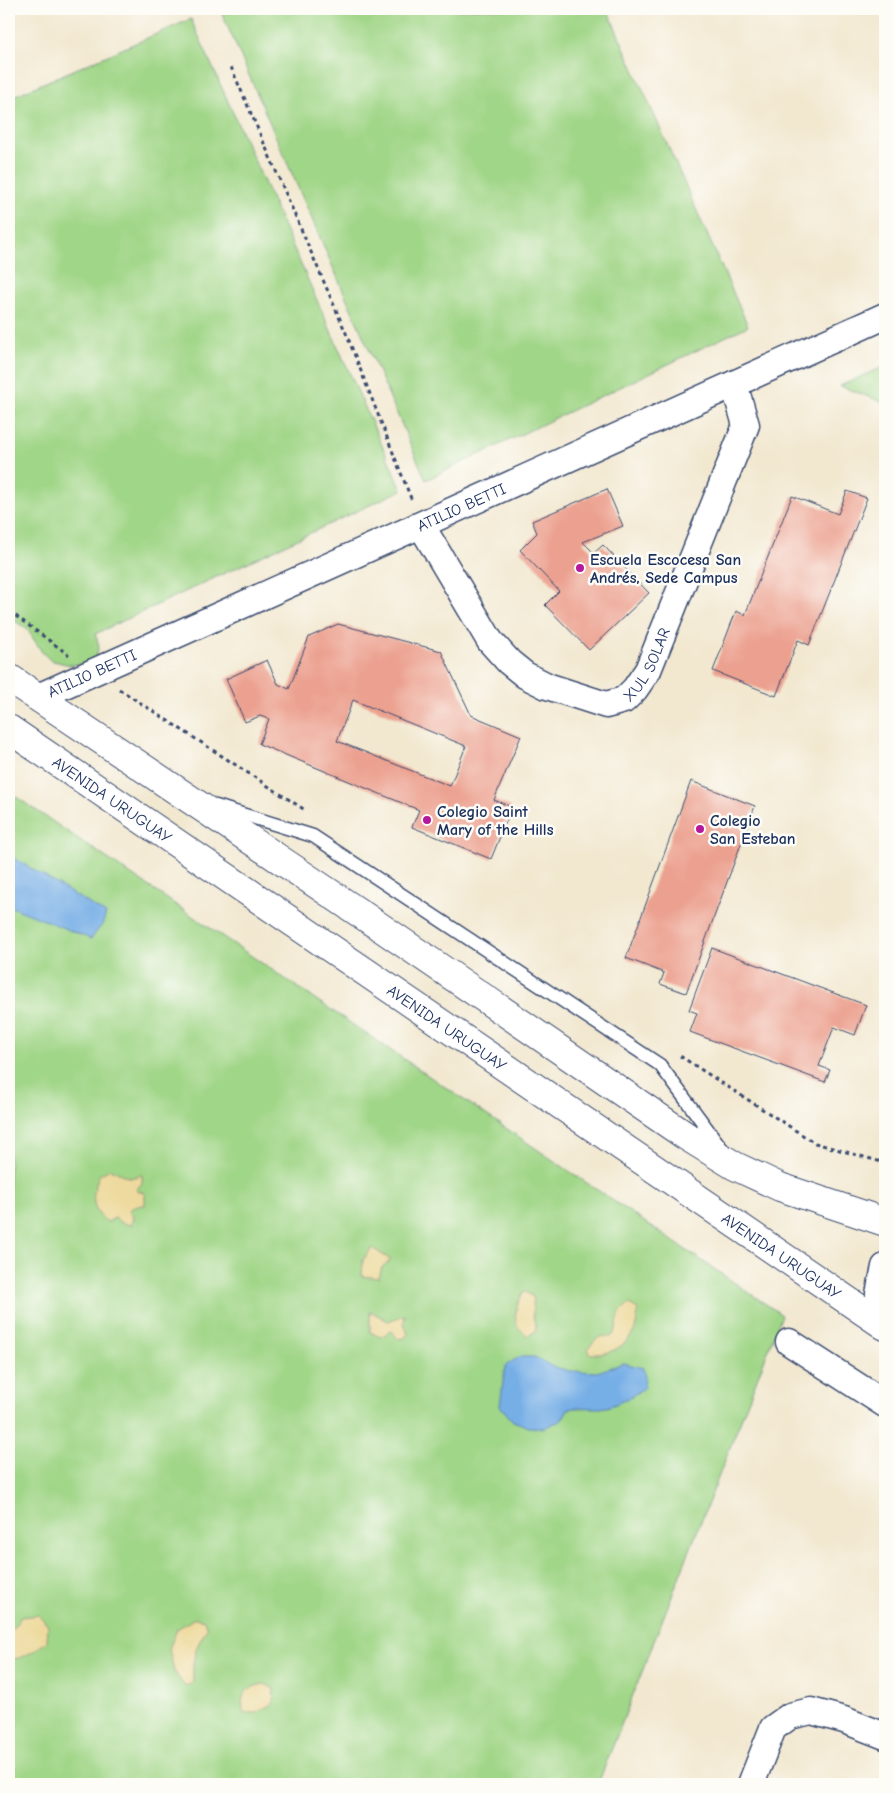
<svg xmlns="http://www.w3.org/2000/svg" width="894" height="1793" viewBox="0 0 894 1793" font-family="'Comic Neue',sans-serif">
<style>
.green{fill:#a0d687;stroke:#5e8272}
.sand{fill:#eeda9e;stroke:#84847e}
.water{fill:#76aee6;stroke:#486ea2}
.building{fill:#eca190;fill-rule:evenodd}
.lines{fill:none;stroke-linecap:round;stroke-linejoin:round}
.service-casing{stroke:#3b4b6f;stroke-width:15}
.minor-casing{stroke:#3b4b6f;stroke-width:29}
.secondary-casing{stroke:#3b4b6f;stroke-width:30}
.path{stroke:#3b4b6f;stroke-width:3;stroke-dasharray:4 4;stroke-linecap:butt}
.service{stroke:#fff;stroke-width:12}
.minor{stroke:#fff;stroke-width:26}
.secondary{stroke:#fff;stroke-width:28}
.poi-dot{fill:#b5179e;stroke:#fdfcf7;stroke-width:2}
.labels{text-anchor:middle;stroke-width:5;stroke-linejoin:round;paint-order:stroke}
.street-label{font-size:16px;fill:#1b2f5e;stroke:#fdfcf7}
.poi-label{font-size:16px;font-weight:bold;fill:#1b2f5e;stroke:#fdfcf7;text-anchor:start}
</style>
<rect width="100%" height="100%" fill="#fdfcf7"/>
<filter id="ink" filterUnits="userSpaceOnUse"><feTurbulence type="fractalNoise" baseFrequency=".02" numOctaves="2"/><feDisplacementMap in="SourceGraphic" scale="10" xChannelSelector="R" yChannelSelector="G"/><feConvolveMatrix kernelMatrix="1 2 1 2 8 2 1 2 1" color-interpolation-filters="sRGB"/></filter>
<filter id="wash" filterUnits="userSpaceOnUse"><feTurbulence type="fractalNoise" baseFrequency=".0096" numOctaves="4" result="noise"/><feDisplacementMap in="SourceGraphic" scale="20" xChannelSelector="R" yChannelSelector="G"/><feGaussianBlur stdDeviation="1.12" result="paint"/><feColorMatrix in="noise" values="0 0 0 0 0 0 0 0 0 0 0 0 0 0 0 0 0 1.4 0 .05"/><feComposite in="paint" operator="in"/></filter>
<g filter="url(#wash)">
<rect width="100%" height="100%" fill="#f2e8d0"/>
<path class="green" d="M220 9H607L748 326 426 480Z
M191 19 402 490 95 634 99 645 96 658 86 664 70 665 50 660 42 652 27 629 9 617V98Z
M885 366V403L840 386Z
M9 792 782 1315 598 1784H9Z"/>
<path class="sand" d="M110 1169 130 1178 142 1175V1183L136 1190 145 1193V1205L135 1206 129 1210 133 1217 131 1225 122 1223 115 1218 107 1222C89 1206 92 1196 99 1175Z
M372 1248 391 1260 382 1267 379 1278 362 1276 363 1260Z
M524 1291 533 1297C534 1303 532 1308 533 1314 533 1321 537 1324 536 1331L528 1336C525 1333 520 1330 518 1327 512 1316 518 1301 524 1291Z
M629 1304 638 1309C637 1316 637 1327 633 1333 623 1348 609 1355 591 1354L588 1349C594 1340 600 1334 611 1337 622 1326 612 1315 629 1304Z
M370 1311 388 1321 405 1315 404 1323 408 1334 404 1338 398 1339 391 1331 380 1337 370 1332Z
M39 1615 48 1626 47 1642C37 1648 21 1662 9 1658V1633L21 1617Z
M195 1618 204 1620 207 1629C194 1648 192 1660 193 1683L185 1687 174 1671 169 1649 177 1629Z
M265 1684 274 1689 273 1704 256 1713H244C238 1694 248 1686 265 1684Z"/>
<path class="water" d="M9 855 106 914 102 925 91 939 9 906Z
M519 1357H535L551 1366 570 1371 597 1372 624 1363 643 1368 645 1376 644 1388C632 1396 615 1407 600 1408 589 1408 579 1407 568 1409L562 1420 544 1428 529 1427 513 1421 500 1406 505 1366Z"/>
<g id="blocks">
<path class="building" d="M607 489 623 526 583 542 594 553 603 545 649 593 589 650 545 605 559 591 520 550 537 533 532 521Z
M847 491 867 498 809 645 798 640 776 696 713 671 736 611 745 615 792 496 838 514Z
M338 624 441 651 471 715 521 736 494 800 512 807 491 859 412 827 419 810 259 744 269 719 260 716 245 722 226 679 267 660 278 684 289 689 309 637ZM353 700 466 746 450 786 337 741Z
M691 781 755 806 686 993 660 984 664 973 626 958Z
M712 948 866 1005 855 1035 834 1027 819 1066 830 1070 825 1082 690 1032 697 1013 689 1010Z"/>
</g>
</g>
<g filter="url(#ink)">
<use href="#blocks" fill-opacity="0" stroke="#3b4b6f" stroke-width="1"/>
<g class="lines">
<g class="service-casing">
<path id="service" d="M216 806 313 836 660 1065 723 1150"/>
</g>
<g class="minor-casing">
<g id="minor">
<path id="s1" d="M421 525 490 641 509 662 525 675 547 686 606 705 624 700 635 689 648 670 746 425 734 384"/>
<path id="s2" d="M38 697 885 316"/>
<path d="M885 1267 879 1294 885 1317"/>
<path d="M789 1342 885 1404"/>
<path d="M751 1784 773 1728 790 1716 811 1711 844 1720 885 1736"/>
</g>
</g>
<g class="secondary-casing">
<g id="secondary">
<path d="M9 678 367 918 686 1136 735 1166 780 1187 885 1222"/>
<path id="s3" d="M9 729 885 1326"/>
</g>
</g>
<path class="path" d="M231 67 346 333 412 501
M9 611 69 655
M119 689 305 810
M680 1056 815 1143 885 1163"/>
<use href="#service" class="service"/>
<use href="#minor" class="minor"/>
<use href="#secondary" class="secondary"/>
</g>
</g>
<g class="poi-dot">
<circle cx="580" cy="568" r="5"/>
<circle cx="427" cy="820" r="5"/>
<circle cx="700" cy="829" r="5"/>
</g>
<g class="labels">
<g class="street-label">
<text dy="6" stroke="none"><textPath href="#s2" startOffset="464">ATILIO BETTI</textPath></text>
<text dy="6" stroke="none"><textPath href="#s1" startOffset="332">XUL SOLAR</textPath></text>
<text dy="6" stroke="none"><textPath href="#s2" startOffset="59">ATILIO BETTI</textPath></text>
<text dy="6" stroke="none"><textPath href="#s3" startOffset="125">AVENIDA URUGUAY</textPath></text>
<text dy="6" stroke="none"><textPath href="#s3" startOffset="530">AVENIDA URUGUAY</textPath></text>
<text dy="6" stroke="none"><textPath href="#s3" startOffset="935">AVENIDA URUGUAY</textPath></text>
</g>
<g class="poi-label">
<text x="590" y="565">Escuela Escocesa San<tspan x="590" dy="18">Andrés, Sede Campus</tspan></text>
<text x="437" y="817">Colegio Saint<tspan x="437" dy="18">Mary of the Hills</tspan></text>
<text x="710" y="826">Colegio<tspan x="710" dy="18">San Esteban</tspan></text>
</g>
</g>
<rect width="894" height="1793" fill="none" stroke="#fdfcf7" stroke-width="30"/>
</svg>
